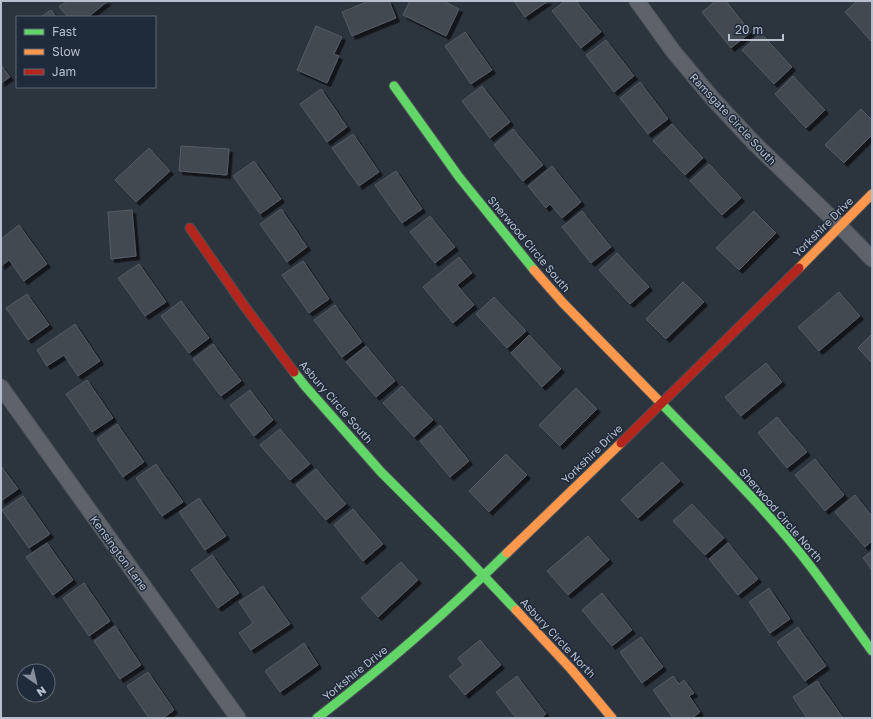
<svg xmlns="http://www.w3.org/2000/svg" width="873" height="719" viewBox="0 0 873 719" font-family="'Golos Text',sans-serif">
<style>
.building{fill:#424851;stroke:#555c65;filter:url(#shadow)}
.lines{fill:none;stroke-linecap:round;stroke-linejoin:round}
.street-casing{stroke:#494f56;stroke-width:17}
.fast-casing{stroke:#494f56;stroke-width:11}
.slow-casing{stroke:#494f56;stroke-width:11}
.jam-casing{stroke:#494f56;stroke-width:11}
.street{stroke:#5e636b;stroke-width:15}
.fast{stroke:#63d668;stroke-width:9}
.slow{stroke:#ff974d;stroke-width:9}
.jam{stroke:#b3261e;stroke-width:9}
.labels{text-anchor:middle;stroke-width:3;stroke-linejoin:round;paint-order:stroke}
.street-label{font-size:11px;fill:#b8c0ce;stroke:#1f2a3a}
</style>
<defs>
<filter id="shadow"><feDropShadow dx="3.5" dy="3.5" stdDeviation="0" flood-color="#0009"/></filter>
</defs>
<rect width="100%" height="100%" fill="#2c343e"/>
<path class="building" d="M67 1H108L88 17H68L59 7Z
M366 1H389L396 18 352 36 342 12 367 2Z
M410 1H443L459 9 446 36 403 15Z
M514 1H548L525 17Z
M565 1H576L601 32 581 48 552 11Z
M716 1H726L751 32 731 48 702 12Z
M857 1H872V42L845 12Z
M51 10 56 17H41Z
M316 26 342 37 334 54 339 56 327 83 297 70Z
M465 32 492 70 471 84 445 46Z
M761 33 792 67 774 84 742 50Z
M606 40 634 76 614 92 586 55Z
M1 65 10 77 1 83Z
M793 76 825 110 806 128 775 94Z
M640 82 668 119 648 134 620 98Z
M482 86 510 122 490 138 462 101Z
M321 89 347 127 327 142 300 104Z
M861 109 872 120V135L844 163 825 145Z
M672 124 703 158 685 175 653 141Z
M513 129 543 165 523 181 494 145Z
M353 134 379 172 359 186 332 148Z
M181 146 229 149 227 175 179 171Z
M149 148 170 171 136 202 115 180Z
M254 161 281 199 260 214 233 176Z
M709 164 741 198 722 215 690 181Z
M552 166 581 202 562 218 550 204 546 208 528 186Z
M396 171 422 209 402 223 375 185Z
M281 209 307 247 287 262 260 224Z
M132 210 136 256 111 259 108 212Z
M582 211 611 247 591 263 562 227Z
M754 211 776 233 739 270 716 248Z
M430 216 455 247 435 263 410 232Z
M19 225 47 264 24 281 9 260 1 266V239Z
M617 253 649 287 630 304 599 270Z
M459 257 472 273 457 285 474 305 453 323 423 287Z
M303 261 329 299 309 313 282 275Z
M139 264 166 302 145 316 118 278Z
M683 282 704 302 666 339 646 319Z
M839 292 860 316 819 351 798 327Z
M27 294 49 325 28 340 6 308Z
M494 297 526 331 507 348 476 314Z
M181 301 209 338 189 353 161 316Z
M335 305 362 342 342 357 314 320Z
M75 324 100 361 78 376 64 355 47 366 37 350Z
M872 334V363L858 348Z
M529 335 561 369 542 387 511 353Z
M213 344 241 381 221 396 193 359Z
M366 346 395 381 376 397 346 362Z
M766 363 782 382 741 416 725 397Z
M87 380 113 418 92 432 66 394Z
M402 386 433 420 414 437 383 403Z
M576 388 597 409 560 446 539 425Z
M250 390 273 420 254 436 230 405Z
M777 417 807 452 787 468 758 433Z
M117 424 144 462 123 477 97 439Z
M440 425 469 461 450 477 420 441Z
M280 429 310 464 290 480 260 445Z
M506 454 527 475 489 512 469 491Z
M815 459 844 495 825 511 795 475Z
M662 462 680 481 638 518 621 500Z
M156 464 183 502 162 516 136 478Z
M1 466 18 489 1 501Z
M316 469 346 504 326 520 296 485Z
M855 495 872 516V541L865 547 835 512Z
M23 496 50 534 29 548 2 510Z
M199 498 226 536 205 550 179 512Z
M692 504 724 538 705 555 673 521Z
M353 509 383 544 363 561 334 525Z
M588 536 609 560 568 595 547 571Z
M47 543 73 580 53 595 26 557Z
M728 543 758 579 738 595 709 559Z
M872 551V570L863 558Z
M212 555 239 593 218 608 191 570Z
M401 562 418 580 378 617 361 598Z
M84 583 110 621 89 636 63 598Z
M263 586 290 624 251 650 239 633 253 623 239 602Z
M769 588 790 619 770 633 749 602Z
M602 593 632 630 612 646 582 610Z
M115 626 141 665 120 679 94 641Z
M798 627 826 666 805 681 777 642Z
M641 637 663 667 642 683 620 652Z
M480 640 501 665 465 695 449 676 463 665 458 658Z
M304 643 318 665 280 692 265 671Z
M148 672 174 710 163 718H149L127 686Z
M517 676 546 714 541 718H516L496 692Z
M673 676 679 684 684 680 694 693 689 696 700 712 692 718H673L653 690Z
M817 681 843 718H807L793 697Z"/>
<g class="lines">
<g class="street-casing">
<path id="street" d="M637 1 673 51 713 99 754 143 840 226 872 259
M1 387 238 718"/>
</g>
<g class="fast-casing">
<path id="fast" d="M394 86 459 177 534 270
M294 372 305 386 381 472 462 553 516 610
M657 399C710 454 765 507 811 567 832 595 852 623 872 651
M317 718C384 667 447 612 507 553"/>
</g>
<g class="slow-casing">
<path id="slow" d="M799 268 872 194
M534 270 563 303 657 399
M507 553 621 443
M516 610 571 669 612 718"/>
</g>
<g class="jam-casing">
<path id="jam" d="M190 228 245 307 294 372
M621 443 799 268"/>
</g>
<use href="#street" class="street"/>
<use href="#fast" class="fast"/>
<use href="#slow" class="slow"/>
<use href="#jam" class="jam"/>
</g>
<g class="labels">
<g class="street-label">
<text transform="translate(733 119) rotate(47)" y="4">Ramsgate Circle South</text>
<text transform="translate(823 227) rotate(-45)" y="4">Yorkshire Drive</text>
<text transform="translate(529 244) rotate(50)" y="4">Sherwood Circle South</text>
<text transform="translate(336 402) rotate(49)" y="4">Asbury Circle South</text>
<text transform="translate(592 454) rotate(-44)" y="4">Yorkshire Drive</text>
<text transform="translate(781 515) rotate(49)" y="4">Sherwood Circle North</text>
<text transform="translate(119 553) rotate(54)" y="4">Kensington Lane</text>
<text transform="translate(558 638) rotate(47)" y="4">Asbury Circle North</text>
<text transform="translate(355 673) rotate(-39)" y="4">Yorkshire Drive</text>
</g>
</g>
<rect width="873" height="719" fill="none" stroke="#b8c0ce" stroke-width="4"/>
<rect x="16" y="16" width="140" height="72" fill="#1f2a3a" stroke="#5c6675"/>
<rect x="24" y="29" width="20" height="6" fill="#63d668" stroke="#5c6675"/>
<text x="52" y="36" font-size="12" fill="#b8c0ce">Fast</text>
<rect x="24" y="49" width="20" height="6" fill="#ff974d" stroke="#5c6675"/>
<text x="52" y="56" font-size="12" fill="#b8c0ce">Slow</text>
<rect x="24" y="69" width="20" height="6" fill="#b3261e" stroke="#5c6675"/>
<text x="52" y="76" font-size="12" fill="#b8c0ce">Jam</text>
<g transform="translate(36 683) rotate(146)"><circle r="19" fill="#1f2a3a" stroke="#5c6675"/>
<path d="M0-3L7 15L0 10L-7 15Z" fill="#878f9c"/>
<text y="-6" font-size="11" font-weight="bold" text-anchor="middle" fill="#b8c0ce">N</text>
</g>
<path d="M729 34v6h54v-6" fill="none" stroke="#b8c0ce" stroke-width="2"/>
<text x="735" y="34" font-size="12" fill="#b8c0ce" stroke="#1f2a3a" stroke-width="3" paint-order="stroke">20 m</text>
</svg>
